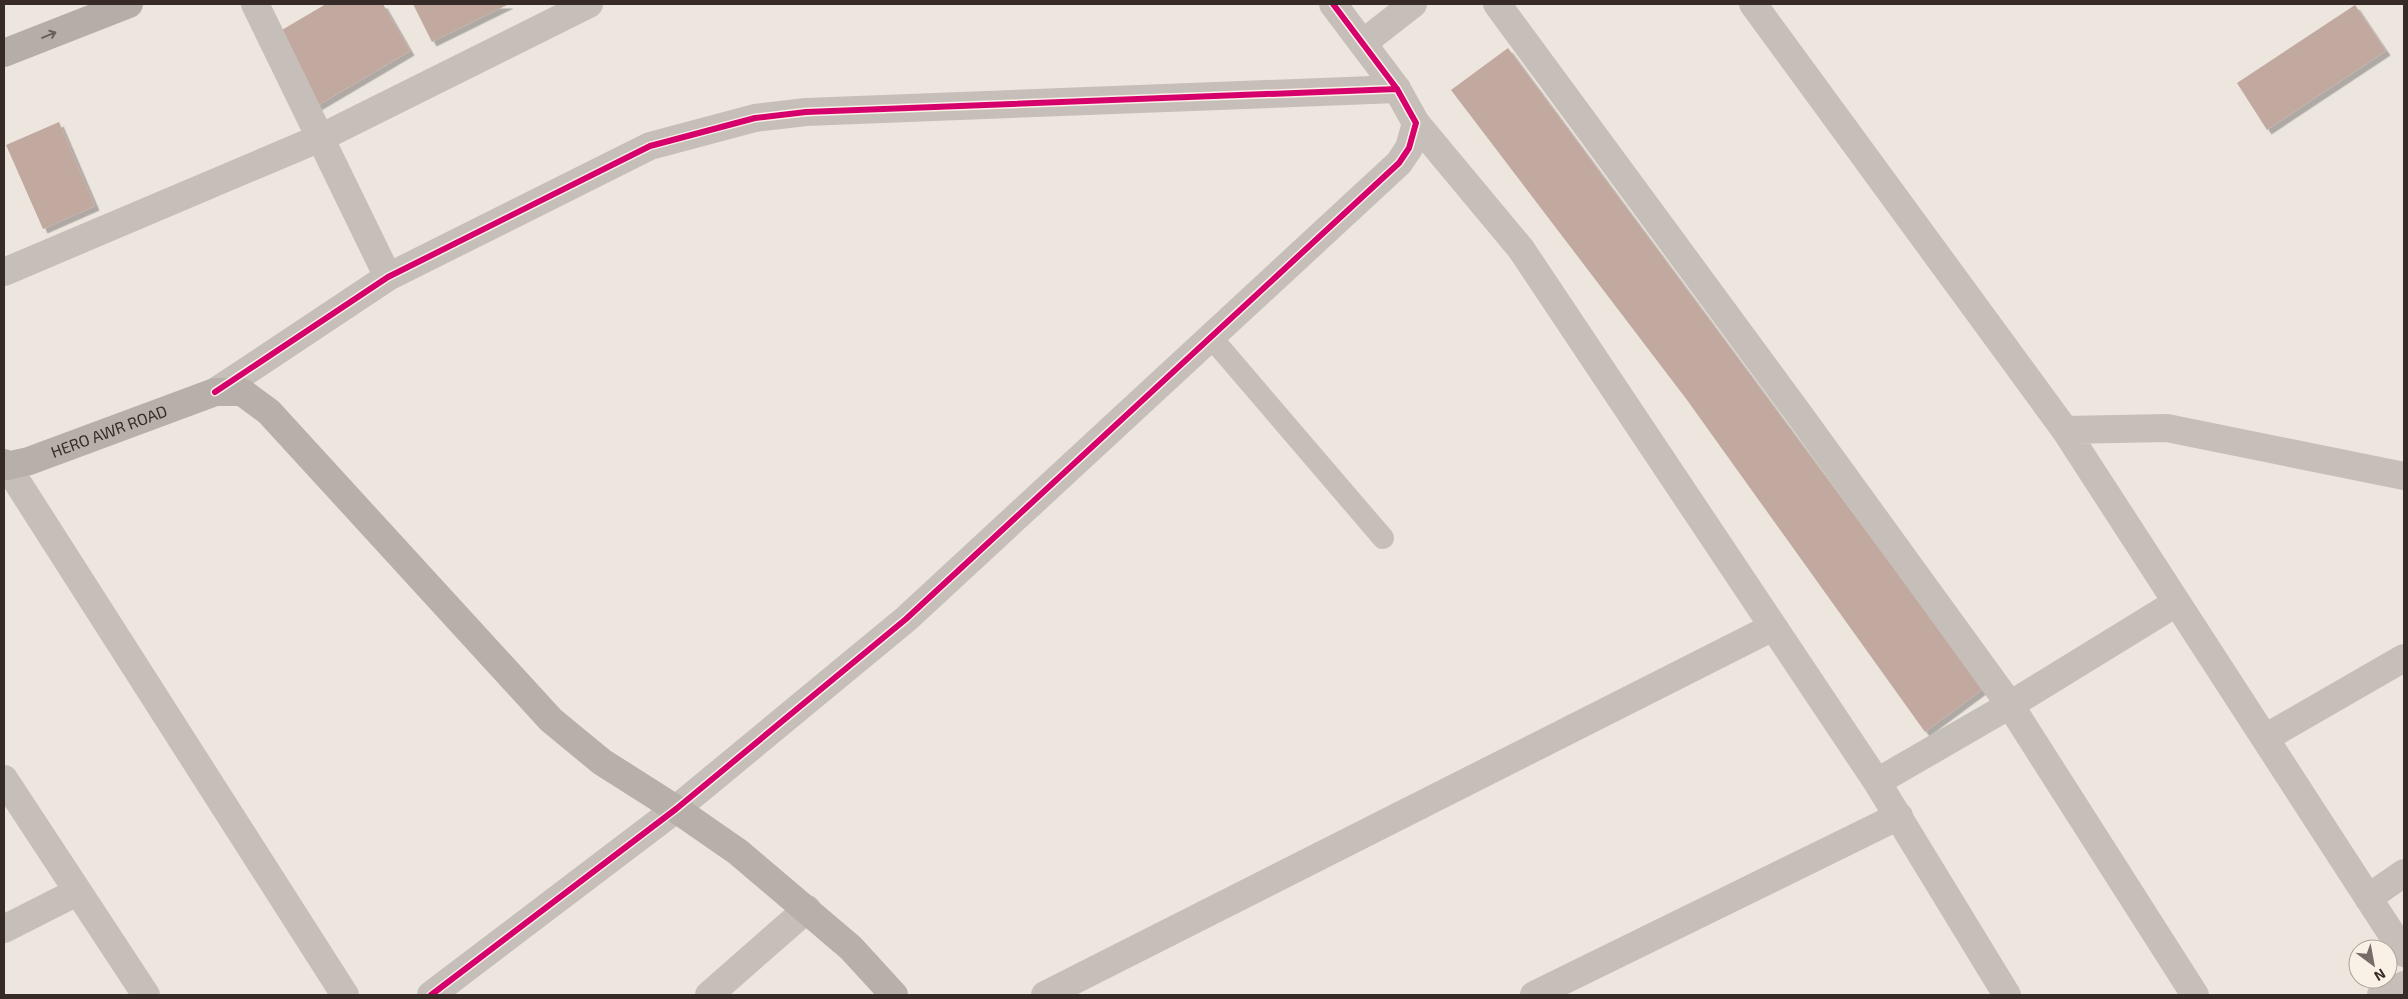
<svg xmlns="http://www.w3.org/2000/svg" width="2408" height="999" viewBox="0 0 2408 999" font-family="'Exo 2',sans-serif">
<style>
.building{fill:#c2a9a0;filter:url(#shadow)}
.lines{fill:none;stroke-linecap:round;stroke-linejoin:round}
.service{stroke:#c6bfb9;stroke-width:22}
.minor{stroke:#c6bfb9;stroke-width:28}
.tertiary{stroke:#c6bfb9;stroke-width:28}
.secondary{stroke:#b7afa9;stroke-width:28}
.primary{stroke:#b5ada8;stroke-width:28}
.cycleway-casing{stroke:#faf1e6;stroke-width:9}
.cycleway{stroke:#d6006c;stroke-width:6}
.oneway{stroke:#695f5b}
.labels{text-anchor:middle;stroke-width:5;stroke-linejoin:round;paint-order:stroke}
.street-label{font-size:16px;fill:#372b27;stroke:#faf1e6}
</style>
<defs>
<filter id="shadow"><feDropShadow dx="4.5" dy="4.5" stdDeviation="0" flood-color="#0004"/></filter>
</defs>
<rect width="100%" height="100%" fill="#ede6df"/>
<path class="building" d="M326 4H383L410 51 317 106 275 34Z
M413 4H509L432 42Z
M2355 5 2386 51 2267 130 2237 83Z
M1508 48 1983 689 1925 732 1687 400 1451 90Z
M59 122 95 206 43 229 6 145Z"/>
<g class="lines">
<path class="service" d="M1210 336 1383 538"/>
<path class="minor" d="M255 4 388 277
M1497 4 1796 410 2010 705 2195 995
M1753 4 2065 430 2404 953
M1363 43 1413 4
M1416 123 1521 249 1877 782 2007 995
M4 272 320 138 589 4
M215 392 388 277 650 146 755 118 806 112 1397 89
M2065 430 2167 428 2404 476
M7 466 345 995
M2265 738 2404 658
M4 779 146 995
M1877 782 2010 705 2176 603
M2368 898 2404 873
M4 929 77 892
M709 995 807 909
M1045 995 1773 627
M1534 995 1899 816
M2381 995 2404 985"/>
<path class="tertiary" d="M431 995 676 809 906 619 1399 163 1409 148 1416 123 1397 89 1333 4"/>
<path class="secondary" id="s1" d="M4 463 7 466 29 461 215 392H242L269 412 551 720 602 762 676 809 738 852 851 948 894 995"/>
<path class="primary" d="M4 53 129 4"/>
<g class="cycleway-casing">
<path id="cycleway" d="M215 392 388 277 650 146 755 118 806 112 1397 89
M431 995 676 809 906 619 1399 163 1409 148 1416 123 1397 89 1333 4"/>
</g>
<use href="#cycleway" class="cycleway"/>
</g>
<defs><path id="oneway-shaft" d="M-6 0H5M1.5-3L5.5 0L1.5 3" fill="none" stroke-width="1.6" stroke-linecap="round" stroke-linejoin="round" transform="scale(1.25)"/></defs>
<use class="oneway" href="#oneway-shaft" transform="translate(49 35) rotate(-22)"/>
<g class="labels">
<g class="street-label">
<text dy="6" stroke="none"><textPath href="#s1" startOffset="112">HERO AWR ROAD</textPath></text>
</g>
</g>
<rect width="2408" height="999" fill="none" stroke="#372b27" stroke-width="10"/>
<g transform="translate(2373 964) rotate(148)"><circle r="24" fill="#faf1e6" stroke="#aca29a"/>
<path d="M0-4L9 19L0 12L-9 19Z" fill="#776c67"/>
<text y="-8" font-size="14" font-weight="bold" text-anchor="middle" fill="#372b27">N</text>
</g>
</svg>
